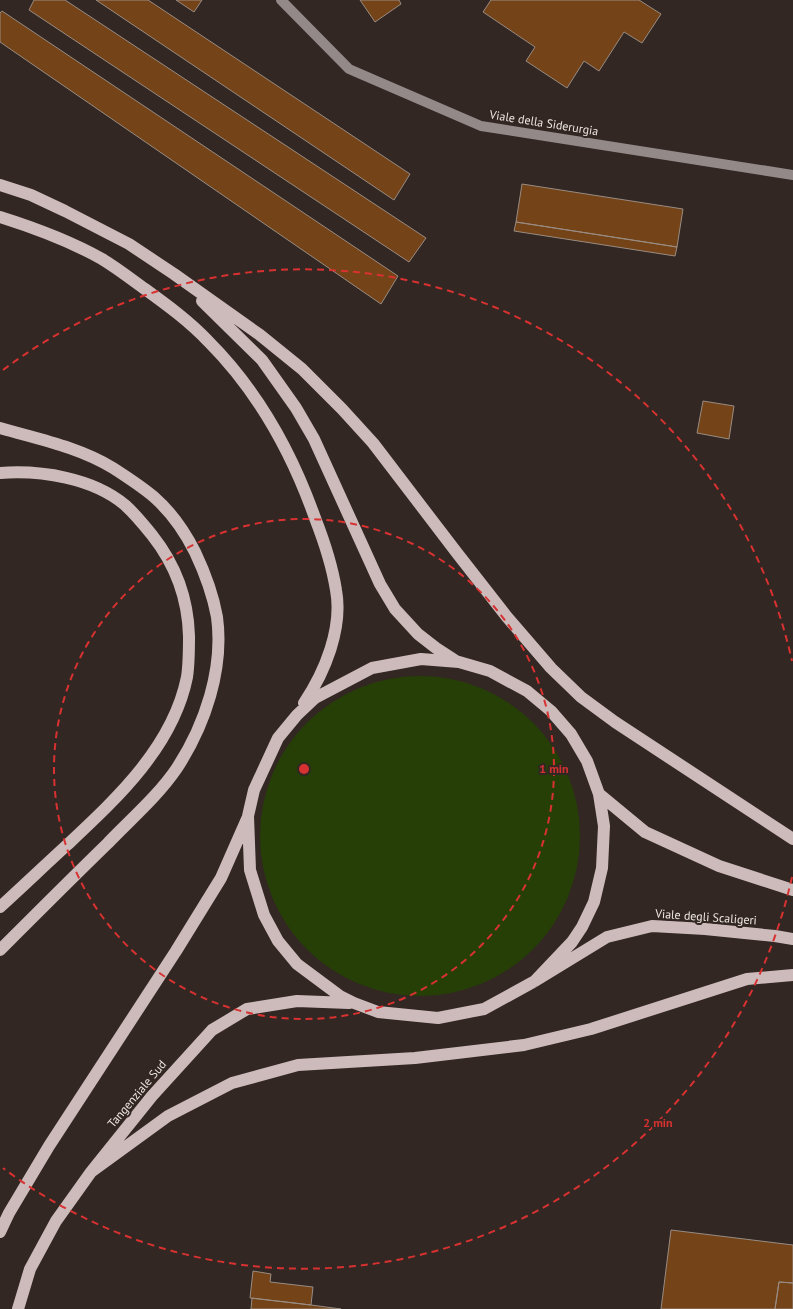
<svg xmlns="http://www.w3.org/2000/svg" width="793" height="1309" viewBox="0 0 793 1309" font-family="'PT Sans',sans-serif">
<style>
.green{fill:#263f07}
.building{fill:#744318;stroke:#998c83}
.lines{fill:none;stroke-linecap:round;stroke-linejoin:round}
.secondary{stroke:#948989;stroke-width:10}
.highway{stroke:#cdbbbb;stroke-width:12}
.ring{fill:none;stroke:#d73231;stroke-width:2;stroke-dasharray:7 5}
.labels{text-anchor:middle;stroke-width:4;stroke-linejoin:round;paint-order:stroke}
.street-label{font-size:12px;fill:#f0e8e4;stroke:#322722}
.centre{fill:#d73231;stroke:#322722;stroke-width:2}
.ring-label{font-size:12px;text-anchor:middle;font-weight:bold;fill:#d73231;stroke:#322722;stroke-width:4;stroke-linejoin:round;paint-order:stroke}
</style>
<rect width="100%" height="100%" fill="#322722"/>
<path class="green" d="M260 836a160 160 0 1 1 320 0a160 160 0 1 1-320 0Z"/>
<path class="building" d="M34 0H65L426 238 409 262 29 10Z
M96 0H148L410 174 394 200Z
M176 0H202L194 12Z
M360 0H399L401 4 375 22Z
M491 0H639L661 14 642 43 624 32 599 71 584 61 567 88 526 61 535 47 483 12Z
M2 11 398 276 381 304 0 42V13Z
M522 184 683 209 677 247 516 222Z
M516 222 677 247 675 256 514 231Z
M703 401 734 406 729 439 697 433Z
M671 1230 793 1245V1283L779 1282 775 1309H661Z
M253 1271 271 1274 270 1282 313 1287 311 1305 250 1298Z
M779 1282 793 1283V1309H775Z
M252 1298 311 1305 341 1309H251Z"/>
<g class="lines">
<path class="secondary" d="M281 0 349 69 481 126 793 175"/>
<path class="highway" d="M0 185 31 195 65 211 129 244 174 274 260 335 302 369 342 409 373 443 457 553 507 617 551 668 581 697 615 722 793 839
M0 217C35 228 70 241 102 259 117 268 131 279 145 289 167 305 189 321 208 341 257 390 292 453 315 518 324 541 332 565 336 590 343 628 325 672 304 703
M202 301 262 360 296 408 314 439 380 584 395 609 418 634 436 648 456 661
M0 428C38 439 79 447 113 468 127 477 141 486 154 497 171 512 185 532 195 552 205 573 213 595 217 617 224 669 205 725 177 768 158 796 131 819 108 843 72 878 36 914 0 950
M0 473C41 470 93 478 125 505 135 514 144 525 152 535 175 564 188 599 189 636 189 650 189 664 187 677 173 747 116 799 67 845 44 866 22 887 0 907
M599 794 645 832 719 866 793 890
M535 981 572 942 582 927 594 902 602 868 604 826 599 794 587 761 571 734 551 711 527 691 490 671 459 662 421 659 372 668 315 698 297 715 278 738 254 790 248 816 250 870 264 915 278 941 297 964 340 996 354 1003 378 1012 438 1018 484 1009 535 981 607 937 652 926 705 929 775 936 793 939
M91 1172 168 1116 232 1083 298 1065 415 1058 524 1045 591 1029 747 979 793 975
M0 1232 9 1213 49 1146 176 951 221 878 247 819
M18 1309 30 1269 56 1221 91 1172 152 1096 212 1030 247 1009 297 1001 349 1003"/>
</g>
<g class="ring">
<circle cx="304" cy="769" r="250"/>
<path d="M792 877A500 500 0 0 1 3 1168M3 370A500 500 0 0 1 792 661"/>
</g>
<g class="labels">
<g class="street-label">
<text transform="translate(544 123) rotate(9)" y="4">Viale della Siderurgia</text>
<text transform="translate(706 917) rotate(4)" y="4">Viale degli Scaligeri</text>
<text transform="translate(137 1094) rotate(-50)" y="4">Tangenziale Sud</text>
</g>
</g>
<circle cx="304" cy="769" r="6" class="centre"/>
<g class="ring-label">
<text x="554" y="773">1 min</text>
<text x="658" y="1127">2 min</text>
</g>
</svg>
